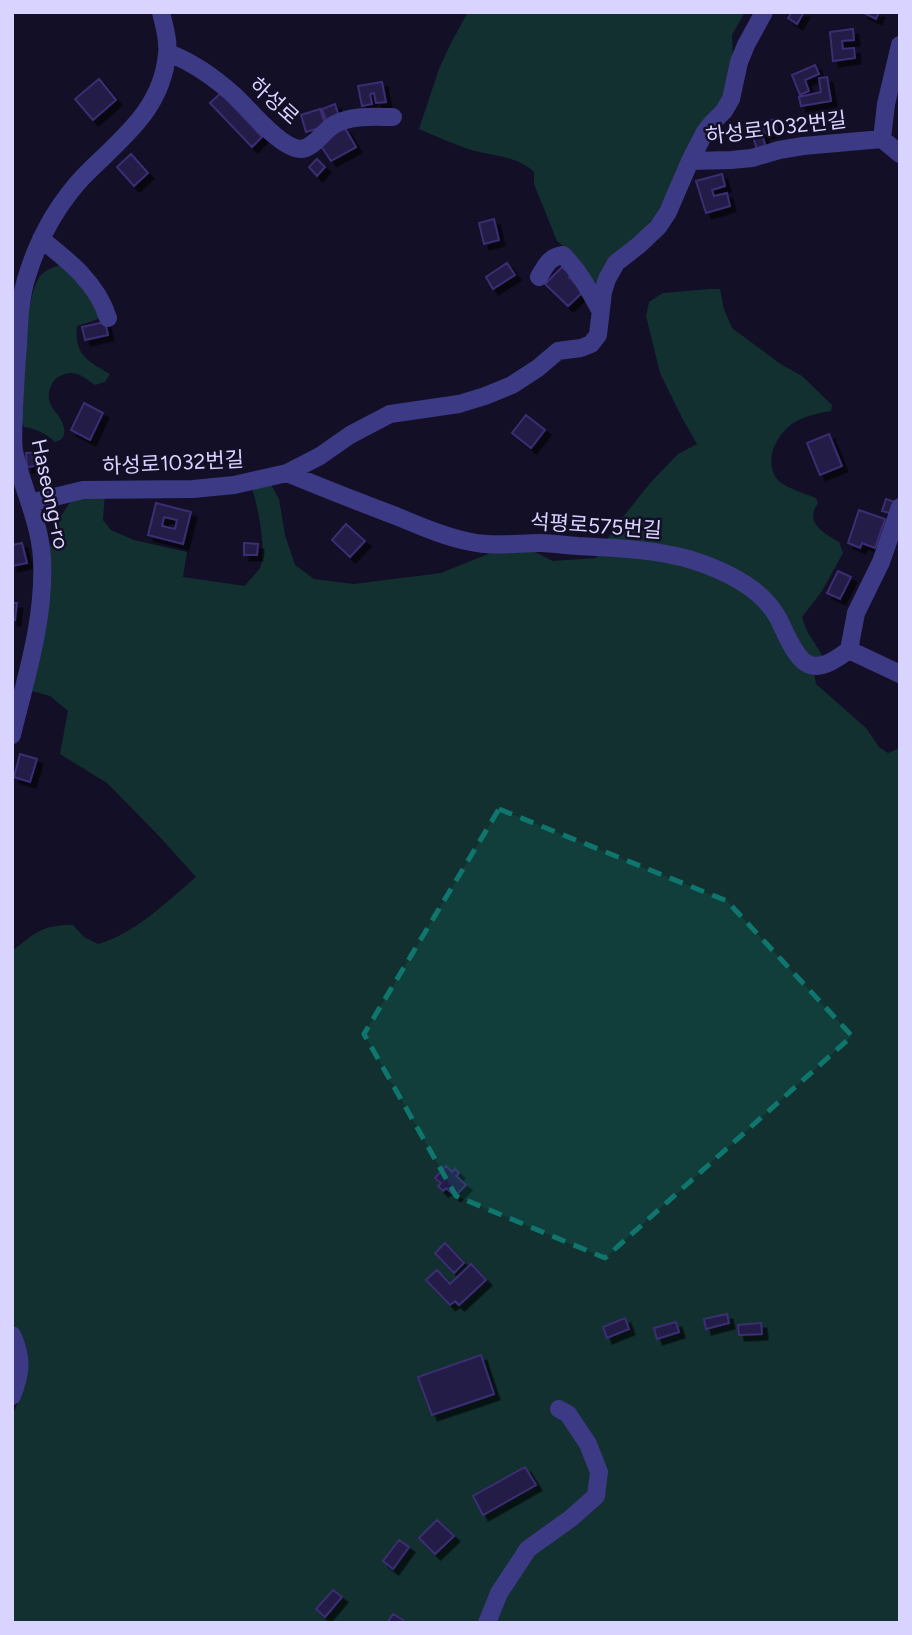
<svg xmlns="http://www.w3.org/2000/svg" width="912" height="1635" viewBox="0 0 912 1635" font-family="Figtree,'Noto Sans KR',sans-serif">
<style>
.green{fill:#12302f}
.building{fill:#241b47;stroke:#3b2d73;stroke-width:2;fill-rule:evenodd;filter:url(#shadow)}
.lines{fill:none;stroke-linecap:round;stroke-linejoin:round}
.minor{stroke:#3d3a85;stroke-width:18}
.marked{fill:#0f766e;fill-opacity:0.2;stroke:#0f766e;stroke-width:5;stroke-dasharray:14 9;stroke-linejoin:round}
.labels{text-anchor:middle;stroke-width:5;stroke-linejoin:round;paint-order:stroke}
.street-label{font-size:21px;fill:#d9d4ff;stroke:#130f26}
</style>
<defs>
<filter id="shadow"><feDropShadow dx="5.5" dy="5.5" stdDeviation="0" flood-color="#0009"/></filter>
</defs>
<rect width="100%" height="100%" fill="#130f26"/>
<path class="green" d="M468 12H745L732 35 733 60 730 92 654 217 596 284H592L570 252 557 241 534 184V172C518 156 492 156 471 150 453 144 436 136 419 129L439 69 451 43Z
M60 265 79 279 102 318 77 326C74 354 87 361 110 374L105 382 95 385C84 377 74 368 60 376 55 378 52 383 50 388 44 408 62 413 64 428 65 433 64 435 62 439L55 442C45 433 37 429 24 427L21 418C23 388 23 296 41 275 46 270 53 267 60 265Z
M709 289H720L724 309 732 328 782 365 802 376 832 405 831 411C820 413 809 415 799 420 779 429 762 459 777 479 783 487 806 494 816 498L818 503C804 523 824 533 839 542L843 553 822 591 802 617 807 631 822 655 814 673 816 684 866 728 879 747 888 753 900 748V1623H12V1417C20 1396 33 1369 26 1346 23 1338 16 1329 12 1321V951C37 932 41 925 73 925L84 937 98 944C133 935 168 901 196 877L158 835 107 783 60 754 68 711 50 696 32 691 50 590V545L60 518 70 502 85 496 105 494 103 520 111 530 134 540 187 552 183 577 245 586C249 580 256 574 260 568 267 554 258 505 252 489L270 483 279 499 285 535 295 565 314 579 354 584 441 573 493 552H535L553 561 596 558 615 527 651 482 678 454 697 444 682 418 660 373 646 316 649 302 663 293Z"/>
<path class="building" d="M792 12H804L797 24 788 18Z
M862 12H879L876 19Z
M853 29 854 40 842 41 843 49 854 48 855 58 833 61 830 32Z
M815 65 819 74 805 80 809 91 800 95 792 75Z
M827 77 831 101 801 106 799 97 821 92 819 78Z
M99 79 116 100 93 120 75 99Z
M382 82 386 102 376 103 374 93 370 94 372 104 362 106 358 86Z
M221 93 262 137 252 147 210 103Z
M335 104 339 117 327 122 322 109Z
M320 109 326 126 306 132 301 115Z
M775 119 777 130 762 134 766 148 757 150 750 126Z
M345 128 356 147 331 161 319 143Z
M131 154 148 173 134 186 117 167Z
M317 159 325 167 317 176 309 167Z
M722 174 725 186 712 190 714 196 727 193 730 206 706 213 696 181Z
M494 219 499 240 484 244 479 223Z
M507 263 515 275 493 289 486 277Z
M562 267 571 275 569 277 583 292 568 306 545 284Z
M105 322 108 335 85 340 82 327Z
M84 403 103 413 90 440 71 430Z
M526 415 545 430 531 448 512 433Z
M829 434 842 466 820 475 807 443Z
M40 452 42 465 27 467 26 453Z
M886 499 898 503 894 514 882 511Z
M156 503 191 512 183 544 148 535ZM164 517 177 520 175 529 162 526Z
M859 510 885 519 875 548 862 543 860 548 848 543Z
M346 524 365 541 350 557 332 540Z
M22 543 27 563 12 566V545Z
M244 543 258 544 257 555H244Z
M838 571 851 577 840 599 827 593Z
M12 603H17L15 620H12Z
M20 754 37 759 30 782 14 777Z
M446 1166 452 1172 455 1169 459 1173 456 1176 466 1185 455 1196 446 1188 443 1191 438 1186 441 1183 435 1178Z
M445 1243 464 1263 454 1273 435 1253Z
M471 1264 486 1280 459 1305 455 1301 450 1305 426 1280 437 1270 450 1284Z
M727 1314 729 1323 706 1329 704 1319Z
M625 1318 629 1329 607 1338 603 1327Z
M676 1322 679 1332 657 1339 654 1328Z
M761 1323 762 1334 739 1335 738 1325Z
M481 1355 494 1394 432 1415 418 1377Z
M525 1467 536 1485 483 1515 473 1496Z
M437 1520 454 1536 435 1554 419 1538Z
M399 1540 409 1547 393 1569 383 1561Z
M333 1590 342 1597 325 1617 316 1609Z
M393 1614 403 1620 401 1623H387Z"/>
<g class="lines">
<path class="minor" d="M900 45 886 104 882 139 900 154
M168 53C193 62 215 78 235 96 249 109 281 149 301 149 314 148 323 131 335 124 353 115 373 117 393 117
M690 161 731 160 752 158 779 150 803 146 882 139
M41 239C69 261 97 283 108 318
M539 277C546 265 549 257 563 255 579 271 589 290 600 310
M287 473C323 488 359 502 396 516 420 526 445 537 471 542 493 547 517 543 540 543 552 543 564 545 577 546 616 548 654 549 692 560 723 570 762 588 778 618 785 631 794 656 806 663 820 672 838 658 849 650L900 674
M30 503 83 490 193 489 234 485 287 473 320 456 350 435 390 414 459 404 485 396 512 385 538 368 558 351 581 348 591 344 598 335 603 292 607 279 616 263 639 245 658 227 668 212 690 161 705 132 712 123 724 111 731 99 739 62 746 45 764 12
M849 650 856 613 881 562 900 507
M12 735C26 677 45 619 42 559 40 521 22 488 14 451 12 438 14 423 14 409 15 388 16 367 18 346 19 321 20 296 28 273 39 238 58 204 83 177 119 140 162 111 167 54 169 40 164 26 161 12
M12 1335C23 1358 21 1373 12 1396
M487 1623 499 1593 528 1549 570 1519 596 1496 599 1472 588 1444 568 1414 559 1409"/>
</g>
<path class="marked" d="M499 809 727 901 852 1036 605 1258 456 1196 364 1034Z"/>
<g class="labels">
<g class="street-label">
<text transform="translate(274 101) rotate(42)" y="7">하성로</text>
<text transform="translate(776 128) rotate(-7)" y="7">하성로1032번길</text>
<text transform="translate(173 463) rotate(-3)" y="7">하성로1032번길</text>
<text transform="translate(50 494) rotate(78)" y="7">Haseong-ro</text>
<text transform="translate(596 526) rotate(4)" y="7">석평로575번길</text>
</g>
</g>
<rect width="912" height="1635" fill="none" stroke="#d9d4ff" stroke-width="28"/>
</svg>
